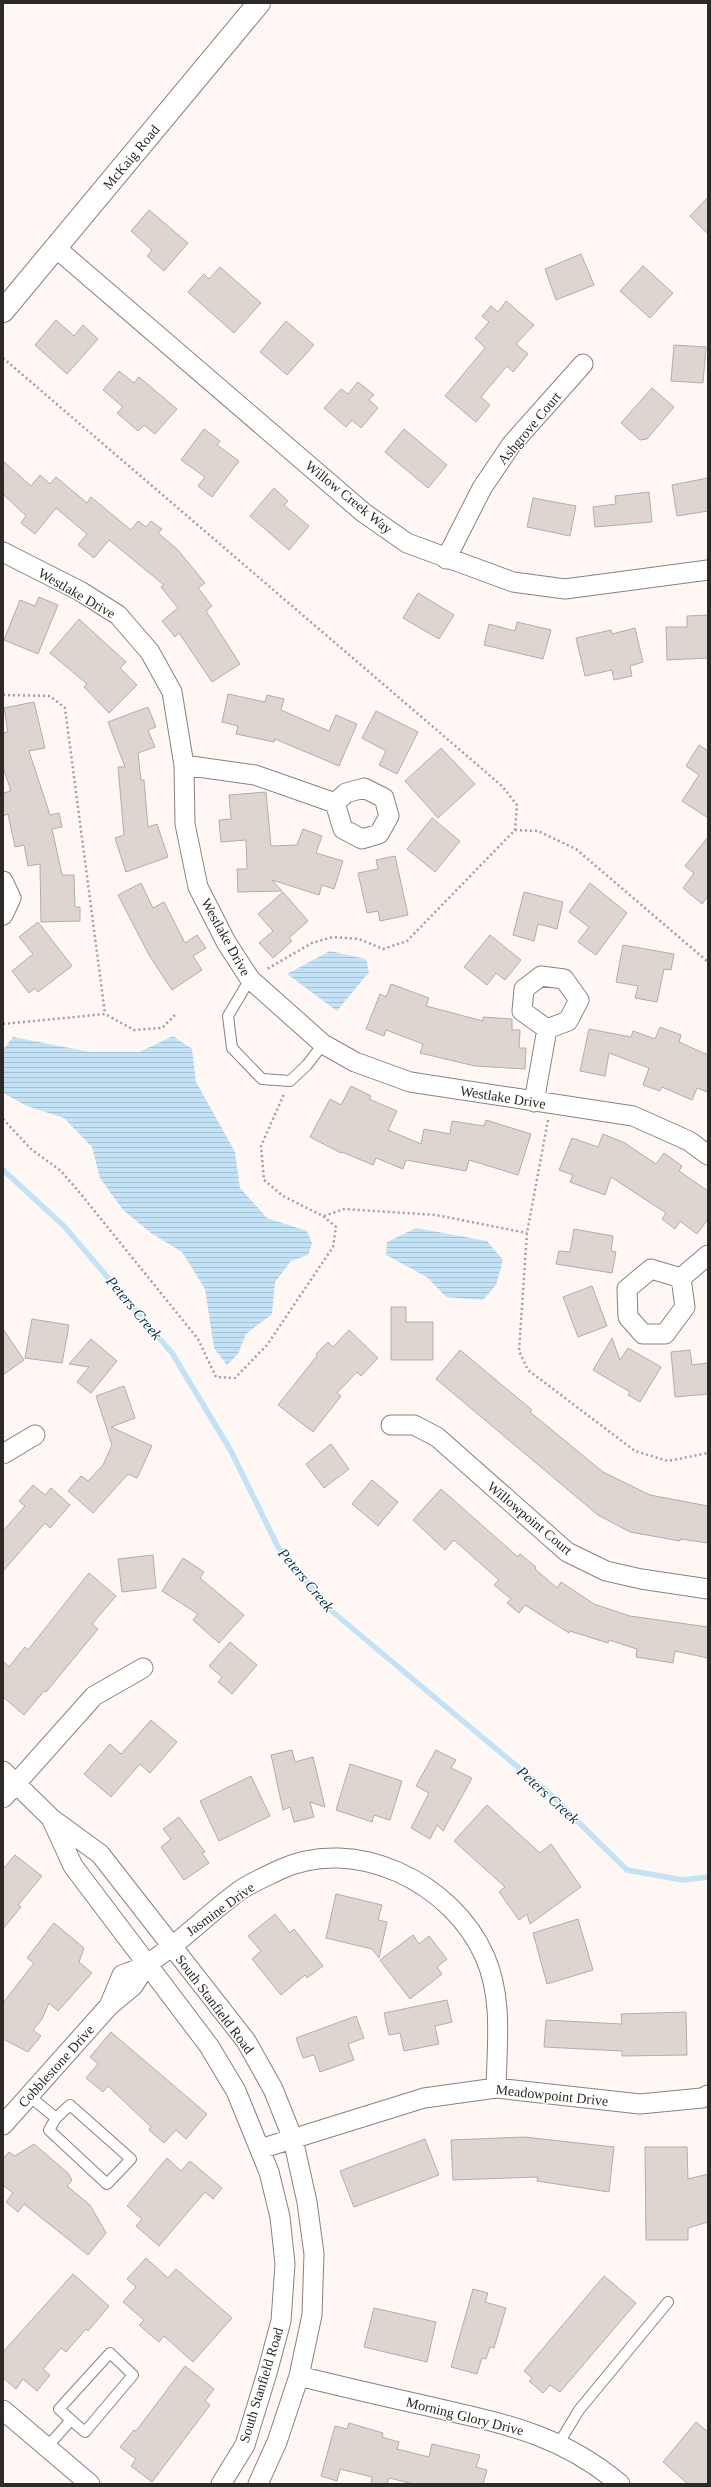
<svg xmlns="http://www.w3.org/2000/svg" width="711" height="2487" viewBox="0 0 711 2487" font-family="Georgia,serif">
<style>
.water{fill:url(#water-rules)}
.lines{fill:none;stroke-linecap:round;stroke-linejoin:round}
.stream{stroke:#c3e2f6;stroke-width:5.5}
.building{fill:#ddd5d0;stroke:#b4aca7}
.service-casing{stroke:#8a827f;stroke-width:12}
.minor-casing{stroke:#8a827f;stroke-width:21}
.tertiary-casing{stroke:#8a827f;stroke-width:24}
.path{stroke:#a39e9b;stroke-width:2.5;stroke-dasharray:2 3;stroke-linecap:butt}
.service{stroke:#fff;stroke-width:10}
.minor{stroke:#fff;stroke-width:19}
.tertiary{stroke:#fff;stroke-width:22}
.labels{text-anchor:middle;stroke-width:3;stroke-linejoin:round;paint-order:stroke}
.street-label{font-size:14px;fill:#2c2927;stroke:#fff}
.water-label{font-size:15px;font-style:italic;fill:#0a3044;stroke:#fff}
</style>
<defs>
<pattern id="water-rules" width="6" height="5" patternUnits="userSpaceOnUse"><rect width="6" height="5" fill="#c3e2f6"/><path d="M0 2.5h6" fill="none" stroke="#a8c2d3"/></pattern>
</defs>
<rect width="100%" height="100%" fill="#fef7f4"/>
<path class="water" d="M330 951 366 959 369 972 337 1011 287 974Z
M173 1036 192 1049 196 1082 235 1152 240 1188 267 1218 307 1231 312 1243 308 1255 291 1261 275 1282 272 1314 246 1334 238 1354 227 1365 214 1348 205 1289 182 1252 151 1233 123 1210 100 1178 92 1147 64 1118 27 1106 3 1093V1050L13 1037 90 1052H139Z
M416 1228 487 1241 503 1260 496 1285 483 1300 446 1297 427 1277 386 1255 387 1242Z"/>
<g class="lines">
<path class="stream" d="M3 1170 64 1226 172 1353 231 1451 278 1547 328 1608 550 1794 627 1870 683 1880 708 1877"/>
</g>
<path class="building" d="M708 197V234L690 216Z
M149 210 188 243 164 271 147 256 152 250 131 231Z
M581 254 594 285 556 300 545 269Z
M643 266 673 293 650 318 620 291Z
M220 267 261 303 234 333 188 292 204 274 209 279Z
M506 301 534 325 516 344 528 354 513 372 507 366 481 397 490 405 476 422 445 396 485 348 475 338 489 322 482 316 491 306 498 312Z
M56 320 74 336 83 325 98 339 67 374 35 345Z
M286 321 314 345 287 375 260 352Z
M674 345 706 347 703 383 671 381Z
M119 371 134 383 139 377 177 409 155 434 144 425 138 431 117 413 123 407 103 390Z
M358 382 374 395 369 400 378 408 361 428 352 420 346 427 324 408 341 389 348 394Z
M652 388 674 407 647 439 640 440 621 423Z
M204 429 220 441 217 445 239 461 212 497 198 486 205 477 181 460Z
M404 429 447 465 428 488 385 452Z
M3 461 31 486 40 475 50 484 56 477 87 503 91 497 131 530 138 521 146 527 151 521 162 529 158 533 177 549 205 583 198 588 212 606 206 611 240 664 212 682 179 633 175 637 162 621 178 608 161 587 164 585 109 540 94 558 78 545 87 534 56 508 35 534 21 523 26 516 3 494Z
M708 478V511L677 516 672 485Z
M274 488 288 501 284 505 309 526 289 550 250 516Z
M649 492 652 522 595 527 593 507 616 504 615 496Z
M533 498 576 506 570 536 527 527Z
M418 593 454 615 439 639 403 618Z
M39 597 58 605 38 654 4 640 20 600 35 606Z
M708 615V658L667 660 666 627H687V616Z
M79 619 126 662 120 668 137 685 109 713 84 687 87 684 50 653Z
M517 622 551 630 543 659 484 645 489 624 515 631Z
M635 628 643 662 630 666 632 676 614 680 612 670 585 676 576 638 611 630 612 634Z
M228 694 265 702 267 695 284 699 281 710 329 731 336 715 357 724 339 766 275 739 274 742 236 734 238 726 222 722Z
M34 702 45 748 29 751 50 815 59 813 62 827 52 829 62 875H74L75 907H80V921L41 922 40 864 28 866 24 845 15 847 8 814 3 816V793L11 791 3 767V733L8 732 4 708Z
M148 707 156 727 148 730 155 747 138 753 141 780H144L148 827 157 824 168 857 126 872 115 838 124 835 118 767H125L108 722Z
M376 711 418 732 397 774 379 765 386 751 362 738Z
M699 745 708 751V818L682 801 699 775 686 766Z
M441 748 475 784 438 818 405 781Z
M266 792 271 846 297 845 303 829 322 836 316 853 343 861 334 889 322 885 319 895 272 880 282 891 238 892 237 869H247L246 840 221 842 219 820 231 819 229 795Z
M432 818 460 841 435 872 407 849Z
M708 837V896L702 904 683 888 694 873 685 866Z
M395 856 408 915 380 921 378 911 367 913 358 873 378 869 376 860Z
M141 883 153 908 164 902 185 943 197 935 206 948 193 956 202 970 172 990 149 955 118 895Z
M590 883 627 913 596 955 578 942 589 927 569 912Z
M283 892 308 921 289 938 292 941 273 958 259 943 273 931 258 914Z
M524 892 563 902 557 929 538 924 534 941 513 935Z
M38 922 72 966 38 992 35 988 29 993 12 971 33 954 19 937Z
M490 935 521 960 505 980 496 973 487 985 464 967Z
M623 945 674 954 671 970 664 969 657 1002 635 998 638 986 616 982Z
M391 984 429 998 426 1006 483 1021V1017L512 1019V1030H520L519 1048H526L525 1069 475 1066 420 1053 423 1044 386 1030 384 1036 366 1029 380 994 386 997Z
M660 1027 681 1035 679 1042 708 1055V1092L697 1088 692 1100 662 1087 660 1091 643 1085 649 1068 609 1053 605 1076 580 1071 589 1029 631 1037 633 1031 655 1039Z
M351 1086 371 1096 369 1099 397 1111 388 1130 421 1144 424 1129 450 1134 452 1121 484 1126 486 1120 531 1134 518 1175 469 1160 466 1171 406 1160 403 1169 376 1158 373 1165 342 1152 341 1153 310 1137 330 1099 341 1105Z
M603 1134 625 1143 656 1164 664 1153 682 1166 679 1171 708 1191V1219L697 1234 680 1221 675 1229 662 1219 666 1213 611 1177 605 1195 570 1182 573 1175 559 1170 572 1138 598 1147Z
M574 1229 613 1236 611 1251 616 1252 612 1273 556 1264 559 1251 570 1252Z
M592 1286 607 1326 578 1337 563 1297Z
M391 1307H406V1322H433V1360H391Z
M32 1319 69 1325 62 1363 25 1358Z
M3 1329 24 1360 3 1375Z
M349 1330 378 1358 361 1376 357 1372 337 1393 341 1396 313 1432 278 1405 317 1356 316 1354 328 1342 333 1347Z
M612 1338 620 1360 628 1348 661 1367 640 1402 628 1395 630 1392 593 1370Z
M91 1339 117 1361 91 1393 77 1382 89 1367 69 1364Z
M460 1350 532 1410 530 1412 603 1472 650 1495 708 1506V1543L680 1539V1541L630 1532 598 1515 436 1379Z
M690 1350 692 1365 708 1363V1394L675 1397 671 1352Z
M124 1386 135 1418 111 1427 152 1446 137 1478 128 1474 93 1513 68 1491 81 1476 88 1481 103 1465 112 1445 96 1396Z
M331 1444 349 1469 324 1488 306 1464Z
M372 1480 398 1502 378 1526 352 1504Z
M33 1485 45 1495 51 1488 70 1505 50 1528 45 1523 3 1571V1531L25 1506 19 1501Z
M441 1489 518 1557 520 1554 536 1567 535 1569 557 1588 561 1582 594 1604 630 1616 708 1627V1658L675 1651 673 1663 636 1657 637 1649 609 1640 608 1643 570 1631 569 1633 525 1605 519 1613 507 1603 511 1599 494 1585 499 1580 454 1540 445 1550 413 1520Z
M153 1555 156 1588 122 1592 118 1559Z
M183 1558 204 1572 200 1578 244 1615 219 1643 193 1620 198 1614 162 1591Z
M89 1573 116 1596 92 1624 98 1629 46 1692 44 1691 24 1715 3 1697V1661L9 1667 25 1647 28 1650Z
M230 1642 257 1665 232 1694 218 1682 222 1677 209 1666Z
M151 1720 177 1742 150 1773 140 1764 111 1797 84 1774 110 1744 121 1754Z
M292 1750 295 1762 313 1757 325 1807 310 1802 314 1817 294 1822 290 1807 283 1810 271 1755Z
M436 1750 456 1760 451 1768 472 1778 443 1831 437 1825 430 1839 411 1828 429 1793 416 1786Z
M350 1764 402 1781 390 1820 374 1815 372 1822 336 1810Z
M251 1776 270 1816 219 1841 200 1801Z
M487 1805 540 1853 551 1844 581 1887 530 1924 527 1914 519 1920 499 1892 505 1887 454 1841Z
M179 1817 205 1852 202 1853 209 1863 184 1880 161 1847 171 1839 163 1829Z
M15 1855 42 1876 18 1905 21 1907 3 1929V1869Z
M336 1894 382 1905 378 1920 387 1922 379 1958 372 1949 326 1938Z
M275 1914 290 1933 294 1929 323 1966 307 1978 305 1975 281 1995 252 1959 261 1951 248 1936Z
M578 1919 593 1970 547 1984 533 1933Z
M54 1923 84 1948 79 1962 92 1973 58 2011 49 2003 42 2019 33 2030 41 2036 28 2052 3 2039V2003L34 1963 27 1958Z
M413 1935 419 1944 429 1936 447 1959 437 1967 442 1974 410 1999 380 1960Z
M447 2000 452 2022 435 2026 439 2044 404 2051 400 2033 389 2035 384 2013Z
M686 2012 687 2055 622 2056V2051L544 2047 546 2020 622 2024 621 2014Z
M356 2016 364 2038 348 2044 354 2060 320 2072 314 2055 303 2058 296 2038Z
M111 2032 207 2114 186 2139 176 2130 164 2143 149 2130 151 2127 108 2086 103 2092 86 2078 98 2064 90 2057Z
M524 2137 614 2147 609 2192 537 2181 538 2177 453 2180 451 2140Z
M425 2139 439 2175 354 2207 340 2171Z
M34 2144 68 2173 72 2180 67 2186 90 2205 106 2233 88 2255 24 2204 18 2212 6 2202 13 2193 3 2185V2159L9 2152 15 2156Z
M645 2147H687L688 2179 708 2174V2222L688 2228V2240H646Z
M167 2158 181 2171 190 2161 222 2188 213 2199 205 2192 159 2246 136 2226 142 2219 127 2206Z
M146 2258 168 2278 176 2269 232 2318 193 2362 164 2336 159 2342 139 2325 144 2320 123 2302 136 2287 127 2279Z
M73 2274 109 2306 88 2331 86 2329 66 2352 61 2348 43 2369 50 2375 37 2391 23 2379 16 2389 3 2378V2352Z
M604 2276 636 2303 560 2392 550 2385 543 2393 529 2381 532 2378 524 2371Z
M473 2289 488 2293 485 2302 506 2308 494 2348 490 2347 486 2359 482 2358 477 2374 451 2367Z
M374 2308 436 2322 427 2362 364 2347Z
M185 2366 214 2389 205 2401 210 2405 152 2482 131 2466 136 2459 120 2447 134 2430 136 2431Z
M696 2422 708 2432V2484H688L663 2462Z
M349 2423 383 2433 382 2437 399 2442 397 2449 429 2457 432 2444 480 2455 476 2467 487 2470 483 2484H414L389 2478 387 2484H371L372 2477 340 2469 337 2481 321 2476 335 2426 347 2429Z"/>
<g class="lines">
<g class="service-casing">
<path id="service" d="M250 979 228 1016 232 1048 262 1079 290 1081 307 1065 323 1044
M29 2096 56 2118 49 2130 107 2184 131 2159 70 2105 56 2118
M559 2443 579 2410 668 2302
M47 2447 71 2420 85 2432 133 2375 110 2353 59 2409 71 2420"/>
</g>
<g class="minor-casing">
<path id="minor" d="M56 248 364 513 407 543 513 582 565 589 708 570
M3 552 80 591 118 615 150 652 172 692 184 765 185 824 198 887 226 942 250 979 323 1044 355 1062 410 1082 633 1116 689 1141 708 1155
M446 559 482 488 511 445 583 364
M184 765 255 775 335 803 343 829 362 839 379 834 389 816 384 798 364 788 346 793 335 803
M3 881 11 898 3 915
M534 1102 547 1029 568 1021 579 1000 564 979 541 976 524 989 522 1011 547 1029
M651 1269 681 1278 685 1307 665 1334H643L628 1317 627 1289Z
M681 1278 708 1255
M391 1425H414L437 1437 567 1552 606 1571 641 1579 708 1589
M3 1454 35 1435
M3 1771 52 1819 100 1854 246 2041 273 2089 293 2139 307 2202 314 2254 312 2315 299 2376 277 2442 258 2484
M3 1798 94 1696 143 1668
M52 1820 73 1866 209 2046 236 2091 269 2172 280 2217 285 2264 281 2321 267 2373 245 2445 221 2484
M109 2006 122 1975C130 1972 139 1969 147 1964 181 1943 209 1912 242 1889 253 1882 267 1876 279 1870 355 1834 453 1883 485 1957 503 1998 497 2044 496 2088
M3 2125 109 2006 133 1986 147 1964
M260 2149 424 2098 496 2088 640 2104 702 2098 708 2095
M299 2376C343 2387 387 2397 432 2407 505 2424 560 2434 620 2484
M3 2410 90 2484"/>
</g>
<g class="tertiary-casing">
<path id="tertiary" d="M3 311 259 3"/>
</g>
<path class="path" d="M3 358 502 786 517 805 515 830 407 941 383 949 359 939 333 937 312 943 267 969
M3 695 50 696 65 708 105 1014
M515 830 538 831 576 849 708 962
M3 1024 105 1014 134 1030 162 1028 175 1015
M3 1119 31 1149 61 1171 80 1193 198 1339 216 1377 235 1378 267 1345 333 1247 336 1227 323 1216 283 1196 264 1180 261 1146 284 1094
M548 1120 527 1233 519 1351 528 1370 635 1451 668 1461 708 1453
M324 1216 344 1209 436 1215 527 1233"/>
<use href="#service" class="service"/>
<use href="#minor" class="minor"/>
<use href="#tertiary" class="tertiary"/>
</g>
<g class="labels">
<g class="street-label">
<text transform="translate(131 157) rotate(-50)" y="5">McKaig Road</text>
<text transform="translate(529 428) rotate(-50)" y="5">Ashgrove Court</text>
<text transform="translate(349 497) rotate(39)" y="5">Willow Creek Way</text>
<text transform="translate(77 593) rotate(30)" y="5">Westlake Drive</text>
<text transform="translate(226 937) rotate(61)" y="5">Westlake Drive</text>
<text transform="translate(503 1097) rotate(9)" y="5">Westlake Drive</text>
<text transform="translate(530 1518) rotate(40)" y="5">Willowpoint Court</text>
<text transform="translate(220 1909) rotate(-36)" y="5">Jasmine Drive</text>
<text transform="translate(215 2004) rotate(53)" y="5">South Stanfield Road</text>
<text transform="translate(56 2066) rotate(-48)" y="5">Cobblestone Drive</text>
<text transform="translate(552 2095) rotate(6)" y="5">Meadowpoint Drive</text>
<text transform="translate(261 2385) rotate(-73)" y="5">South Stanfield Road</text>
<text transform="translate(465 2416) rotate(14)" y="5">Morning Glory Drive</text>
</g>
<g class="water-label">
<text transform="translate(134 1308) rotate(50)" y="5">Peters Creek</text>
<text transform="translate(306 1580) rotate(50)" y="5">Peters Creek</text>
<text transform="translate(548 1795) rotate(42)" y="5">Peters Creek</text>
</g>
</g>
<rect width="711" height="2487" fill="none" stroke="#2c2927" stroke-width="8"/>
</svg>
